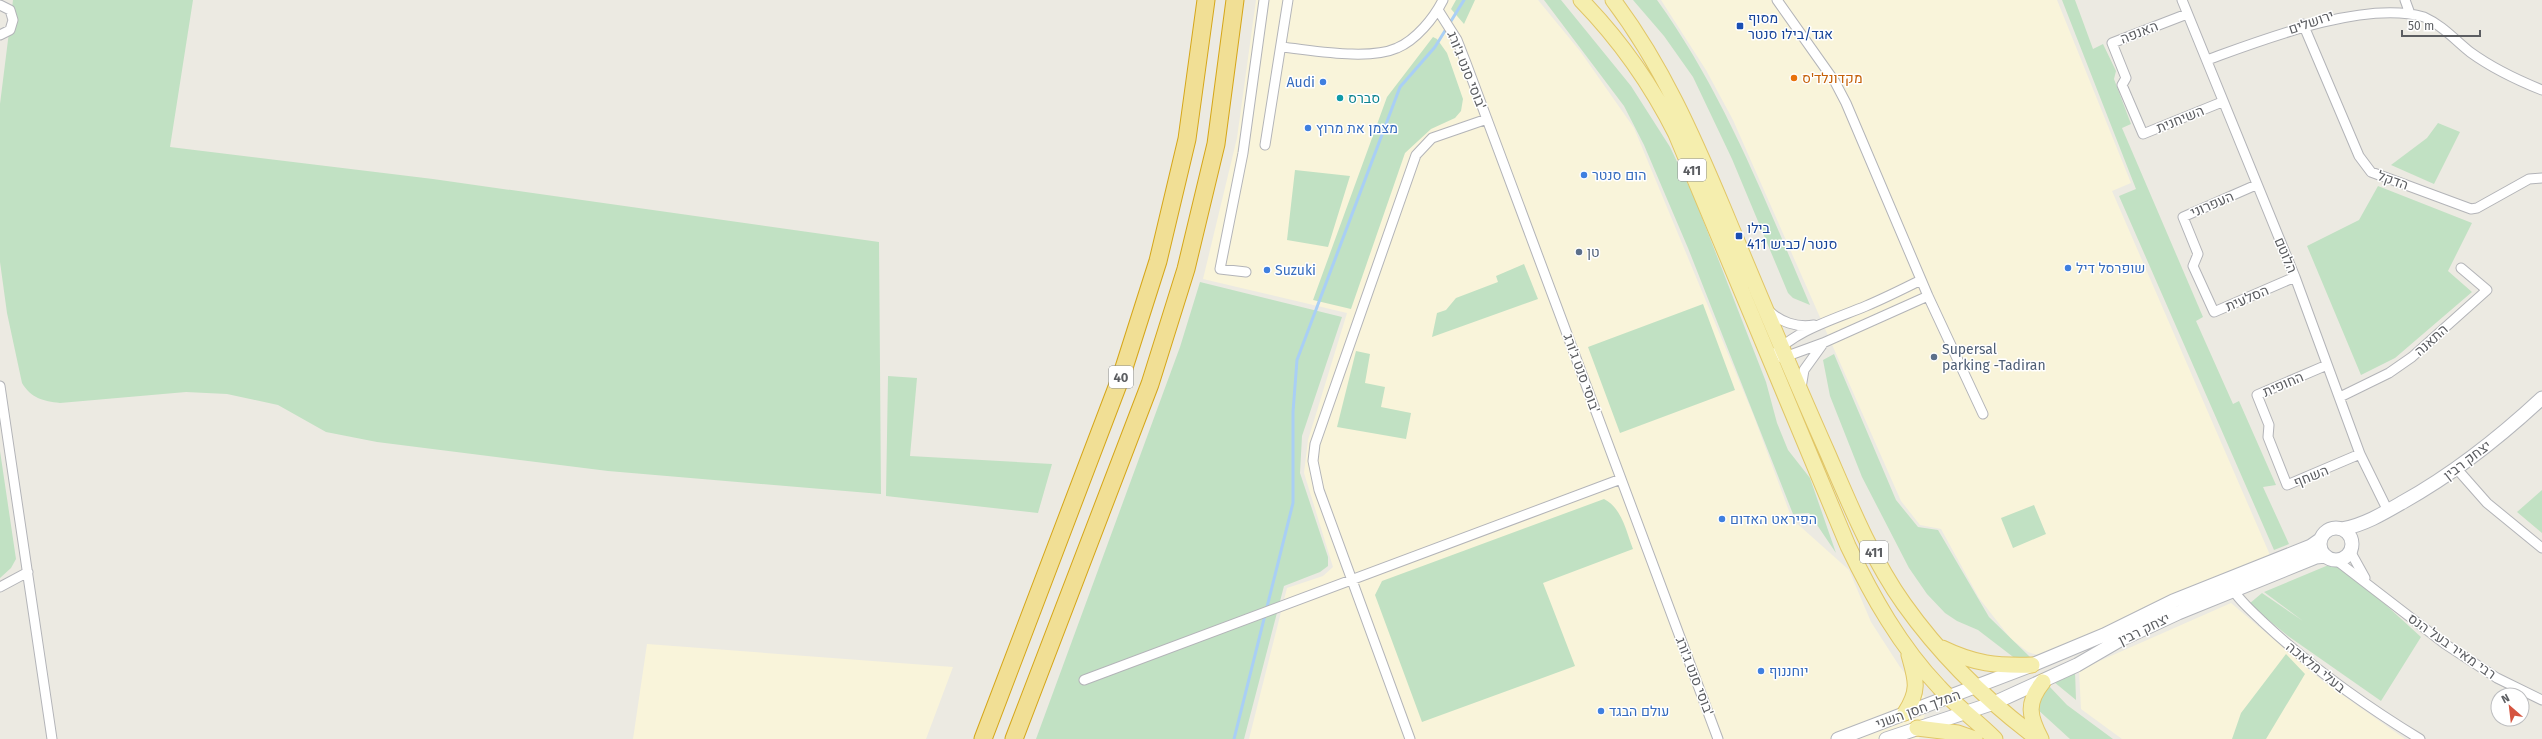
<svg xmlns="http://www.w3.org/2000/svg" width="2542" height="739" viewBox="0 0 2542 739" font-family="'Fira Sans',Heebo,sans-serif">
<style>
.commercial{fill:#f9f4da}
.green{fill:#c1e1c3}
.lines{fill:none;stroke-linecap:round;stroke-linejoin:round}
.stream{stroke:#a9cff5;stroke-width:3}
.street-casing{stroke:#b3b4b8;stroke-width:11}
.secondary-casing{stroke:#b4b6bb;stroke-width:15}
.primary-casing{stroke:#e1c666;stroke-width:17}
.highway-casing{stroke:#d5a619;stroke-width:19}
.street{stroke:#fff;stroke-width:9}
.secondary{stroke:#fff;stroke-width:13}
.primary{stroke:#f5eeae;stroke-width:15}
.highway{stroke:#f1df95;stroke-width:17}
.transit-dot{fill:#1a4fb4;stroke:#fff;stroke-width:1.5}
.food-dot{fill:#e8710a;stroke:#fff;stroke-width:1.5}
.shop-dot{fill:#3f7fe0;stroke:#fff;stroke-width:1.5}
.culture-dot{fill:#0f9aa8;stroke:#fff;stroke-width:1.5}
.service-dot{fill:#5c6f8a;stroke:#fff;stroke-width:1.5}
.labels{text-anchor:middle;stroke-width:3;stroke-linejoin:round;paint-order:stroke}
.shield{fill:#fff;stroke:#8c8e90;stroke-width:1}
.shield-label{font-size:13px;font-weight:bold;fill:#5b5d61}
.transit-label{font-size:14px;fill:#164399;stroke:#fff;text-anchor:start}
.street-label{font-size:14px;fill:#5b5d61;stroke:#fff}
.food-label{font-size:14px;fill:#c56008;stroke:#fff;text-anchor:start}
.shop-label{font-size:14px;fill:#366cbe;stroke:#fff;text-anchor:start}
.culture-label{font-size:14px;fill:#0d838f;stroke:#fff;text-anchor:start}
.service-label{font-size:14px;fill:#4e5e75;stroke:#fff;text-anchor:start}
</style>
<rect width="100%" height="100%" fill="#eceae2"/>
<path class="commercial" d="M1256 0H1538L1580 51 1634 128 1753 414 1792 519 1849 570 1871 622 1900 667 1928 701 1919 739H1249L1287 588 1323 576 1333 567 1304 473 1308 440 1347 313 1203 279 1237 138Z
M1661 0H2057L2131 183 2112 191 2270 555 2043 657 2028 652 2011 639 1979 598 1941 529 1920 525 1901 501 1733 120 1706 70Z
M2231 603 2324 682 2405 739H2122L2081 709 2079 670Z
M647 644 953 667 926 739H633Z"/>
<path class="green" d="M13 0H193L170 147 433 179 879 242 881 494 608 471 377 442 326 432 278 405 227 394 186 392 60 403C43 401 31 398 22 383L7 313 0 262V104Z
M1456 0H1475L1464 24 1451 9Z
M1544 0H1561L1631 86 1670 147 1694 197 1766 382 1777 423 1788 450 1810 478 1836 553 1809 513 1793 514 1688 248 1644 145 1624 106Z
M1633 0H1657C1724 93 1765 200 1810 305L1793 298 1788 293 1732 159 1693 77 1664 36Z
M2062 0H2075L2093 49 2103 44 2116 71 2114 79 2131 124 2122 128 2203 317 2196 321 2233 404 2239 401 2276 485 2263 487 2289 544 2274 550 2119 196 2136 189Z
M1433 37 1437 39 1447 53 1463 99 1461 111 1455 118 1431 129 1405 153 1351 309 1313 300 1387 97Z
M2438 123 2460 132 2434 184 2391 165 2427 138Z
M1295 170 1350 176 1328 247 1287 240Z
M2378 186 2472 223 2448 271 2472 292 2395 358 2361 375 2307 246 2359 220Z
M1524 264 1538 299 1432 337 1437 313 1446 310 1456 298 1498 282 1496 276Z
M1200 282 1342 317 1302 436 1300 473 1328 557V566L1320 572 1284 586 1244 739H1036L1180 347Z
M1703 304 1735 390 1620 433 1588 347Z
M1356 351 1370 354 1365 383 1385 387 1381 407 1411 413 1406 439 1337 427Z
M1834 354 1896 500 1918 527 1938 530 1989 617 2030 657 2021 663 1978 630 1957 621 1945 613 1927 594 1909 568 1862 477 1830 396 1823 360Z
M888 376 917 378 910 456 1052 464 1038 513 886 496Z
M0 451 16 559 11 568 0 578Z
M2542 490V533L2517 512Z
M1604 499C1622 508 1626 531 1633 549L1543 583 1575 666 1422 722 1375 595 1382 581Z
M2034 505 2046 534 2013 548 2001 518Z
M2331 564 2342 565 2421 637 2381 701 2288 636 2249 604 2262 593 2303 621 2264 592Z
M2286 654 2305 674 2266 739H2232L2241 713Z
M2075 671 2076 700 2054 682Z
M2049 686 2067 705 2113 739H2070L2036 708 2038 696Z"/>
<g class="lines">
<path class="stream" d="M1234 739 1293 503V412L1297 360 1400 87 1435 47 1464 0"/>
<g class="street-casing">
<path id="street" d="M1777 0 1835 82 1846 103 1928 296 1983 414
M2182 0 2295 277 2360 454 2388 511
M2405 0 2409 11
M0 5 10 10 13 20 10 30 0 35
M1438 10 1457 40 1466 63 1718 739
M2187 14 2112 43 2126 78 2122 85 2143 134 2222 102
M2303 24 2359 156 2371 172 2471 209 2477 208 2529 179 2542 178
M1281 47C1312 50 1368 61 1397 48 1416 40 1434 18 1443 0
M2207 60C2265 39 2364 0 2424 17 2442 25 2455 40 2470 52 2492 68 2517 80 2542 90
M1265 145 1288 0
M2256 185 2183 217 2198 254 2193 266 2214 312 2295 277
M1246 272 1220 269 1243 153 1264 0
M1768 310C1780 322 1797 328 1814 325
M1771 358C1792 331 1835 319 1866 306 1885 298 1903 289 1921 280
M1782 358 1823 343 1928 296
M2327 365 2257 395 2269 425 2268 437 2287 485 2360 454
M0 386 52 739
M1801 388 1804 370 1822 345
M2340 397 2389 373 2412 357 2487 290 2461 268
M2457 469 2487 503 2542 548
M2350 551 2365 578
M2336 560 2445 644 2497 678 2542 700
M2231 586C2238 600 2252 611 2263 622 2311 667 2364 705 2420 739
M0 587 28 572
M1084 680 1621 479
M1410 739 1319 490 1313 461 1315 444 1416 155 1432 138 1487 119"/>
</g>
<g class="secondary-casing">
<path id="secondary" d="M2320 544a16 16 0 1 1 32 0a16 16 0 1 1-32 0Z
M2342 529C2364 525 2384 513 2403 502 2455 473 2499 438 2542 398
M1838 739 2032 665 2104 635 2173 601 2311 546 2321 539
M1886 739 1994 703 2077 665 2120 640 2178 613 2316 557 2326 556"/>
</g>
<g class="primary-casing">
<path id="primary" d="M1581 0C1620 40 1651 84 1676 134L1848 546C1872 596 1900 646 1939 687 1956 706 1977 721 1995 739
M1613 0C1662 65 1693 136 1724 210 1758 292 1792 373 1828 454 1850 505 1872 559 1904 604 1941 656 1987 701 2038 739
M1942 648C1975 664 1996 666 2032 665
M1905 713C1920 690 1916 680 1909 655
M1917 728 1958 733 1975 739
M2041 739C2029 716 2026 703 2043 682"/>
</g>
<g class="highway-casing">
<path id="highway" d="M983 739 1122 374 1158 261 1187 139 1206 0
M1014 739 1150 384 1186 269 1216 144 1235 0"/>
</g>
<use href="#street" class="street"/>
<use href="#secondary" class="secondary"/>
<use href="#primary" class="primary"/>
<use href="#highway" class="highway"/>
</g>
<g class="transit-dot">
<rect x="1736" y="22" width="8" height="8" rx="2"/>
<rect x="1735" y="232" width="8" height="8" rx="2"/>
</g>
<circle class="food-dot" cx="1794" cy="78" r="4"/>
<g class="shop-dot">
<circle cx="1323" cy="82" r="4"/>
<circle cx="1308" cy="128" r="4"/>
<circle cx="1584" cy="175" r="4"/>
<circle cx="2068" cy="268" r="4"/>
<circle cx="1267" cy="270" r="4"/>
<circle cx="1722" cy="519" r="4"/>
<circle cx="1761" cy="671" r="4"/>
<circle cx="1601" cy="711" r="4"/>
</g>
<circle class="culture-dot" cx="1340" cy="98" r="4"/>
<g class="service-dot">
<circle cx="1579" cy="252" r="4"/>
<circle cx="1934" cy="357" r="4"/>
</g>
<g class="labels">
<g class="shield">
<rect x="1678" y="159" width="28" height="22" rx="3"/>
<rect x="1109" y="366" width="24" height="22" rx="3"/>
<rect x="1860" y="541" width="28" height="22" rx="3"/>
</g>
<g class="shield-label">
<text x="1692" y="175">411</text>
<text x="1121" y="382">40</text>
<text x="1874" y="557">411</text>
</g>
<g class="transit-label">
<text x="1748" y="23">מסוף<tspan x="1748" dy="16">אגד/בילו סנטר</tspan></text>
<text x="1747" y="233">בילו<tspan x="1747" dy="16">סנטר/כביש 411</tspan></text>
</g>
<g class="street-label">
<text transform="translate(2311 22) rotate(-19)" y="5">ירושלים</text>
<text transform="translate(2139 32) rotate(-21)" y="5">האנפה</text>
<text transform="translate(1467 70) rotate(68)" y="5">בוסי סנט ג'ורג'</text>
<text transform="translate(2180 119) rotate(-22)" y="5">השיחנית</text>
<text transform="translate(2393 180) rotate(19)" y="5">הדקל</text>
<text transform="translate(2212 204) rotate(-23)" y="5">העפרוני</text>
<text transform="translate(2286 255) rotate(67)" y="5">הלוטם</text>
<text transform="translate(2247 298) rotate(-23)" y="5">הסלעית</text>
<text transform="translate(2431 340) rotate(-42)" y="5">התאנה</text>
<text transform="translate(1582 373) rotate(70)" y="5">בוסי סנט ג'ורג'</text>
<text transform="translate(2283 384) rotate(-23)" y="5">החופית</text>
<text transform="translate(2467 460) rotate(-37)" y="5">יצחק רבין</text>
<text transform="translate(2311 476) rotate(-22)" y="5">השחף</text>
<text transform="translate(2144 629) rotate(-26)" y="5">יצחק רבין</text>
<text transform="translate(2452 646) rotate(35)" y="5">רבי מאיר בעל הנס</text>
<text transform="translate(2316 667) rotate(39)" y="5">בעלי מלאכה</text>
<text transform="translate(1695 676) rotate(69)" y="5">בוסי סנט ג'ורג'</text>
<text transform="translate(1918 709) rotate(-20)" y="5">המלך חסן השני</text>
</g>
<g class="food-label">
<text x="1802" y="83">מקדונלד'ס</text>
</g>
<g class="shop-label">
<text x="1315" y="87" text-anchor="end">Audi</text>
<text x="1316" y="133">מצמן את מרוץ</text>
<text x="1592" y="180">הום סנטר</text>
<text x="2076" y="273">שופרסל דיל</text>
<text x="1275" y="275">Suzuki</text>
<text x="1730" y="524">הפיראט האדום</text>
<text x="1769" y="676">יוחננוף</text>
<text x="1609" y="716">עולם הבגד</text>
</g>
<g class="culture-label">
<text x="1348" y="103">סברס</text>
</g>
<g class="service-label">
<text x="1587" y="257">טן</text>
<text x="1942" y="354">Supersal<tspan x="1942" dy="16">parking -Tadiran</tspan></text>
</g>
</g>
<g transform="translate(2510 707) rotate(332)"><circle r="19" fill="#ffffff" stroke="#bdbec0"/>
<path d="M0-3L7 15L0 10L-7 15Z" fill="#d5543f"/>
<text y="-6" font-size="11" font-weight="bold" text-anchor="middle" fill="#5b5d61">N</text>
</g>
<path d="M2402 30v6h78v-6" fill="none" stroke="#5b5d61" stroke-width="2"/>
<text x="2408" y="30" font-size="12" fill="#5b5d61" stroke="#ffffff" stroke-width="3" paint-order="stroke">50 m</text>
</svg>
